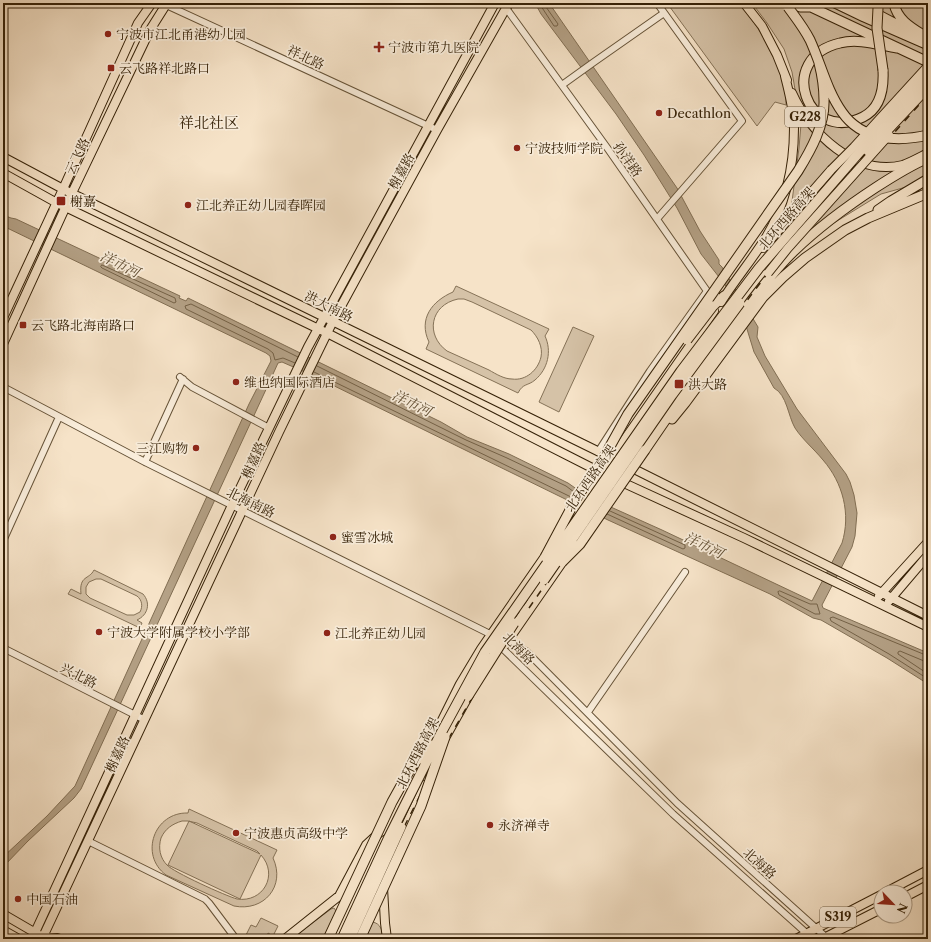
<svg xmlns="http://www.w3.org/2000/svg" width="931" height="942" viewBox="0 0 931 942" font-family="'Libre Caslon Text','Noto Serif SC',serif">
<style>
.green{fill:#d5c2a7;stroke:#857257;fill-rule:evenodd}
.water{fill:#b4a186;stroke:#816e53}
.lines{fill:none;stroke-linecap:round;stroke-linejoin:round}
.shore{stroke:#746146;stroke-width:1}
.minor-casing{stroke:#655237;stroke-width:8}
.major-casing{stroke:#352107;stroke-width:10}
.highway-casing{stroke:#352107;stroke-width:11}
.minor{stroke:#f9eddb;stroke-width:6}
.major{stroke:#f6e3c8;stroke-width:8}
.highway{stroke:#f6e3c8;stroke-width:9}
.rail{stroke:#352107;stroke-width:1.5;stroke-dasharray:7 7;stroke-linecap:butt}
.major-bridge-casing{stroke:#352107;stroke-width:10;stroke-linecap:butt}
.highway-bridge-casing{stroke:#352107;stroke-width:11;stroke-linecap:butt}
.major-bridge{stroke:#f6e3c8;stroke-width:8}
.highway-bridge{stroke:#f6e3c8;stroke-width:9}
.poi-dot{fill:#8f2418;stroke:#f9eddb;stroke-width:1.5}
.labels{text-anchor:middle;stroke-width:3.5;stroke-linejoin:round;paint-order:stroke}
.shield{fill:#f9eddb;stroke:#705e47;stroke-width:1}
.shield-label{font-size:12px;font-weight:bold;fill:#352107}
.poi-label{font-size:13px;fill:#352107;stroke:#f9eddb;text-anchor:start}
.street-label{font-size:13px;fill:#352107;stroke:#f9eddb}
.water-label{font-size:14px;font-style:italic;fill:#614e33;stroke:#f9eddb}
.quarter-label{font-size:15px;fill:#352107;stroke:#f9eddb}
</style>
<rect width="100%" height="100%" fill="#f6e3c8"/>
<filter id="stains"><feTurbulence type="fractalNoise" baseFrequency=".005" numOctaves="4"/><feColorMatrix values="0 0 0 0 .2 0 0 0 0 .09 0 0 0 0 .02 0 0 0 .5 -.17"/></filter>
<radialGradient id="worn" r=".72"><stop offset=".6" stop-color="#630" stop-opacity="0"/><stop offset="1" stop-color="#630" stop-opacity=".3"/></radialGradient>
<path class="green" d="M667 3H738C757 23 779 59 785 87 786 93 786 99 786 105L775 102 757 126Z
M752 3H928V181L881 194 824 229 791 209 799 148 801 124 792 72 784 49 767 23Z
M456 286 549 329 545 336C552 351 548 369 535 380 528 386 523 383 518 393L426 349 429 342C418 319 432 301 453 292ZM458 299H464L472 302 531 330C538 337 543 347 541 357 538 370 526 381 512 379 504 379 496 374 489 370 475 364 461 357 447 351 425 335 430 305 458 299Z
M573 327 594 336 559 412 539 402Z
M94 570 143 594C151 603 148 615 137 620L142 623 140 628 68 594 71 589 81 594C79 575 89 580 94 570ZM96 579H101L137 596C142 600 143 606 140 612L134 615H127L90 598 86 594V587L89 582Z
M189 809 277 850 273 858C286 886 264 912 234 906L166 875C139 855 154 812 188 813ZM182 821H188L197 823 257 851 260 854 189 821 168 865 240 899 261 855C279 875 263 903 237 899 226 896 173 872 167 865 160 858 158 848 161 838 165 829 172 824 182 821Z
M334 908 336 911V914L324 939H291L331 909Z
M261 918 278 926 273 936 268 933 266 939H255L246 935 251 925 256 927Z
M372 922C381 923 382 931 384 939H365Z"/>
<path class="water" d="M535 3H549L677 188 700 231 719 260V264L722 267 758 327 757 337 765 356 797 409 846 474 850 482 854 495 857 513 855 536 852 547 822 605 823 608 928 653V684L887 658 821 620 813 618 770 594 608 520 314 376 282 362 278 363 269 383 81 789 74 798 28 841 3 867V857L47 816 75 786 249 404 271 361 270 356 266 353 3 226V215L11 218 16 219 180 296 179 298 186 301 188 298 441 422 467 437 509 454 568 483 578 490 613 508 662 530 812 601 842 543C851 514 843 483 823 460 814 449 802 439 795 428 788 416 787 395 774 388L754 352 743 316 726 286 701 254 677 208 644 155 616 114 541 14Z"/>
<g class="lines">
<path class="shore" d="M539 3 554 26H557L558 24 546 7V3
M102 265 175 298 176 302 174 303 102 268 101 267Z
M295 363 283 358 275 360 273 353 268 349 186 309 185 306 191 304 298 357
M317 366 466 440 507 458 566 486 574 492
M314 372 571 497
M607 514 683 549 685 548V545L610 511
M780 591 810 604H817L820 614H815L779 595 778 592Z
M928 656 833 617 830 618 831 621 889 654 928 679
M928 661H924L900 651 898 652V654L928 674"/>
<g class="minor-casing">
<path id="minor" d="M162 3 437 130
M657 3 742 121 657 219
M506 8 608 149 707 291 716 294
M562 85 594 62 664 13
M180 377 192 387 269 428
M3 387 145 462 494 636
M598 452 650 371 707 291
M145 462 183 379
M3 541 59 417
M504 639 526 651 677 803 828 939
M498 644 673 814 813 939
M3 648 145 720
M588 712 685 572
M88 841 205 899 209 903 236 939"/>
</g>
<g class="major-casing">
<path id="major" d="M744 3 762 26 777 55 787 80
M792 93C810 133 855 177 903 165 911 162 920 157 928 153
M3 157 63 189 628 466 928 616
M3 173 57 203 327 333 602 473 744 538 928 627
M763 248 831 170
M721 302C735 280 751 261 765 239 785 206 794 167 794 128 794 110 789 93 785 76
M3 318 63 189 138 23 152 3
M3 344 72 193 150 30 167 3
M598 510 613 488
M563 531 627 436 714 311
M879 596 928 542
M889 601 928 555
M505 645 566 557
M391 823 460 684 481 649 548 552
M401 836 425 785
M379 887 392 857
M383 888 385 923 387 939
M886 892 928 870
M905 897 928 885
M3 914 39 935
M3 930 19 939
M43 937 57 938 60 939
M32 939 232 505 308 347 495 3
M42 939 279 432 333 321 437 130 509 3
M285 939 339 896 366 845 379 833 389 827
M796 939 881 895
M822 939 881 909"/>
</g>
<g class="highway-casing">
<path id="highway" d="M791 3 800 7H811
M806 3 811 7 928 62
M835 3 864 17 928 45
M856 3 911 32
M894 3C897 21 914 29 928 38
M883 70C884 89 881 108 863 117 807 145 775 58 840 43 858 38 879 45 897 48
M878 210 891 201 928 179
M713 306 724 296
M672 419 685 403 763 297 783 277 805 258 845 230 868 218 928 193
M645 450C677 403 709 356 743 312 759 291 775 269 794 251 819 227 846 207 875 188 892 177 909 166 928 158
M514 623 544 580
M445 737 468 696
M43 937 47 939"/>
</g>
<use href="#minor" class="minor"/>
<use href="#major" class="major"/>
<use href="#highway" class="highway"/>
<path class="rail" d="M529 608 682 387 767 274 928 95
M393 837 442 736 490 654 676 382 763 270 928 82
M398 839 449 738 495 658"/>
<g class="major-bridge-casing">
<path id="major-bridge" d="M831 170 854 147 928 66
M768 273 788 248 889 135"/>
</g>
<g class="highway-bridge-casing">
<path id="highway-bridge" d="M788 7C796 18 804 28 810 40 821 64 827 91 842 112 862 141 898 142 928 135
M878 8 877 28 883 70
M868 151 928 87
M687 340 713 306
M545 557 576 499 603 459 628 414 798 171C811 150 825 125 824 100 824 87 822 75 819 63
M562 562 580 544 645 450
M544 580 672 395 740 303
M468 696 514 623
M328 939 392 802 412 766 431 745
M342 939 389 837 440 735 485 652 681 371 759 268 877 132 928 77
M350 939 401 827
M360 939 421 806 445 737"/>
</g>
<use href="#major-bridge" class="major-bridge"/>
<use href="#highway-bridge" class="highway-bridge"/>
</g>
<g class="poi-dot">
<circle cx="108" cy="34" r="4"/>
<path d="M377 41h4v4h4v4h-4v4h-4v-4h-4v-4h4z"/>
<rect x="107" y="64" width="8" height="8" rx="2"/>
<circle cx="659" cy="113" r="4"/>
<circle cx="517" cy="148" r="4"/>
<rect x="56" y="196" width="10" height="10" rx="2"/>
<circle cx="188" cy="205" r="4"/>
<rect x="19" y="321" width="8" height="8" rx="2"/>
<circle cx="236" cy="382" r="4"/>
<rect x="674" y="379" width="10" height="10" rx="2"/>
<circle cx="196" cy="448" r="4"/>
<circle cx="333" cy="537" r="4"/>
<circle cx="99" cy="632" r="4"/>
<circle cx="327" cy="633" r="4"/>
<circle cx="490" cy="825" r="4"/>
<circle cx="236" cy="833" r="4"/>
<circle cx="18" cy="899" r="4"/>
</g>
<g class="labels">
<g class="shield">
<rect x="785" y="107" width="40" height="20" rx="3"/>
<rect x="820" y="907" width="36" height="20" rx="3"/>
</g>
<g class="shield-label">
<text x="805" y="121">G228</text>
<text x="838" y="921">S319</text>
</g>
<g class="poi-label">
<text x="116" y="39">宁波市江北甬港幼儿园</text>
<text x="388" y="52">宁波市第九医院</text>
<text x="119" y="73">云飞路祥北路口</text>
<text x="667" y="118">Decathlon</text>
<text x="525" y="153">宁波技师学院</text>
<text x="70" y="206">榭嘉</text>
<text x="196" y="210">江北养正幼儿园春晖园</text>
<text x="31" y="330">云飞路北海南路口</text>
<text x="244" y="387">维也纳国际酒店</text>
<text x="688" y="389">洪大路</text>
<text x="188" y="453" text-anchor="end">三江购物</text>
<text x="341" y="542">蜜雪冰城</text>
<text x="107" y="637">宁波大学附属学校小学部</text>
<text x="335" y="638">江北养正幼儿园</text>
<text x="498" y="830">永济禅寺</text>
<text x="244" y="838">宁波惠贞高级中学</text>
<text x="26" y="904">中国石油</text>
</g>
<g class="street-label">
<text transform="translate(306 57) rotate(25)" y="5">祥北路</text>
<text transform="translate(77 156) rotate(-65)" y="5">云飞路</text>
<text transform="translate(628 159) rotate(55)" y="5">孙洋路</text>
<text transform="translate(401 171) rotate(-61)" y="5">榭嘉路</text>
<text transform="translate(786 218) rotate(-49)" y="5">北环西路高架</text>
<text transform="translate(329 306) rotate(26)" y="5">洪大南路</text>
<text transform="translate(253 460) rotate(-66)" y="5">榭嘉路</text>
<text transform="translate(590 478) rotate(-55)" y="5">北环西路高架</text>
<text transform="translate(251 502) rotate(26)" y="5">北海南路</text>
<text transform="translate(519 648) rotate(45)" y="5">北海路</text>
<text transform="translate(79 675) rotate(27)" y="5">兴北路</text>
<text transform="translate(417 753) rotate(-63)" y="5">北环西路高架</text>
<text transform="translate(117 754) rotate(-65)" y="5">榭嘉路</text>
<text transform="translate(760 863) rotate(42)" y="5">北海路</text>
</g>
<g class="water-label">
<text transform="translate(120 264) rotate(26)" y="5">洋市河</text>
<text transform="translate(412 403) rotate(26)" y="5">洋市河</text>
<text transform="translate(704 545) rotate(26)" y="5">洋市河</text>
</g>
<g class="quarter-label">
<text x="209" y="128">祥北社区</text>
</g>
</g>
<rect width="931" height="942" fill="none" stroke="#f6e3c8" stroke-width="16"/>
<rect x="4" y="4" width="923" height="934" fill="none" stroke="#352107" stroke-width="2"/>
<rect x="8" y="8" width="915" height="926" fill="none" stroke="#352107"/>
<g transform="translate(893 904) rotate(115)"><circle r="19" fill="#f9eddb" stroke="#ab9b86"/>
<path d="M0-3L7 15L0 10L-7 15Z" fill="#8f2418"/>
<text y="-6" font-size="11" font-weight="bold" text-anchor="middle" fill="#352107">N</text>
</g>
<rect width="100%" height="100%" filter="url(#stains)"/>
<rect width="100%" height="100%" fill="url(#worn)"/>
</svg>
